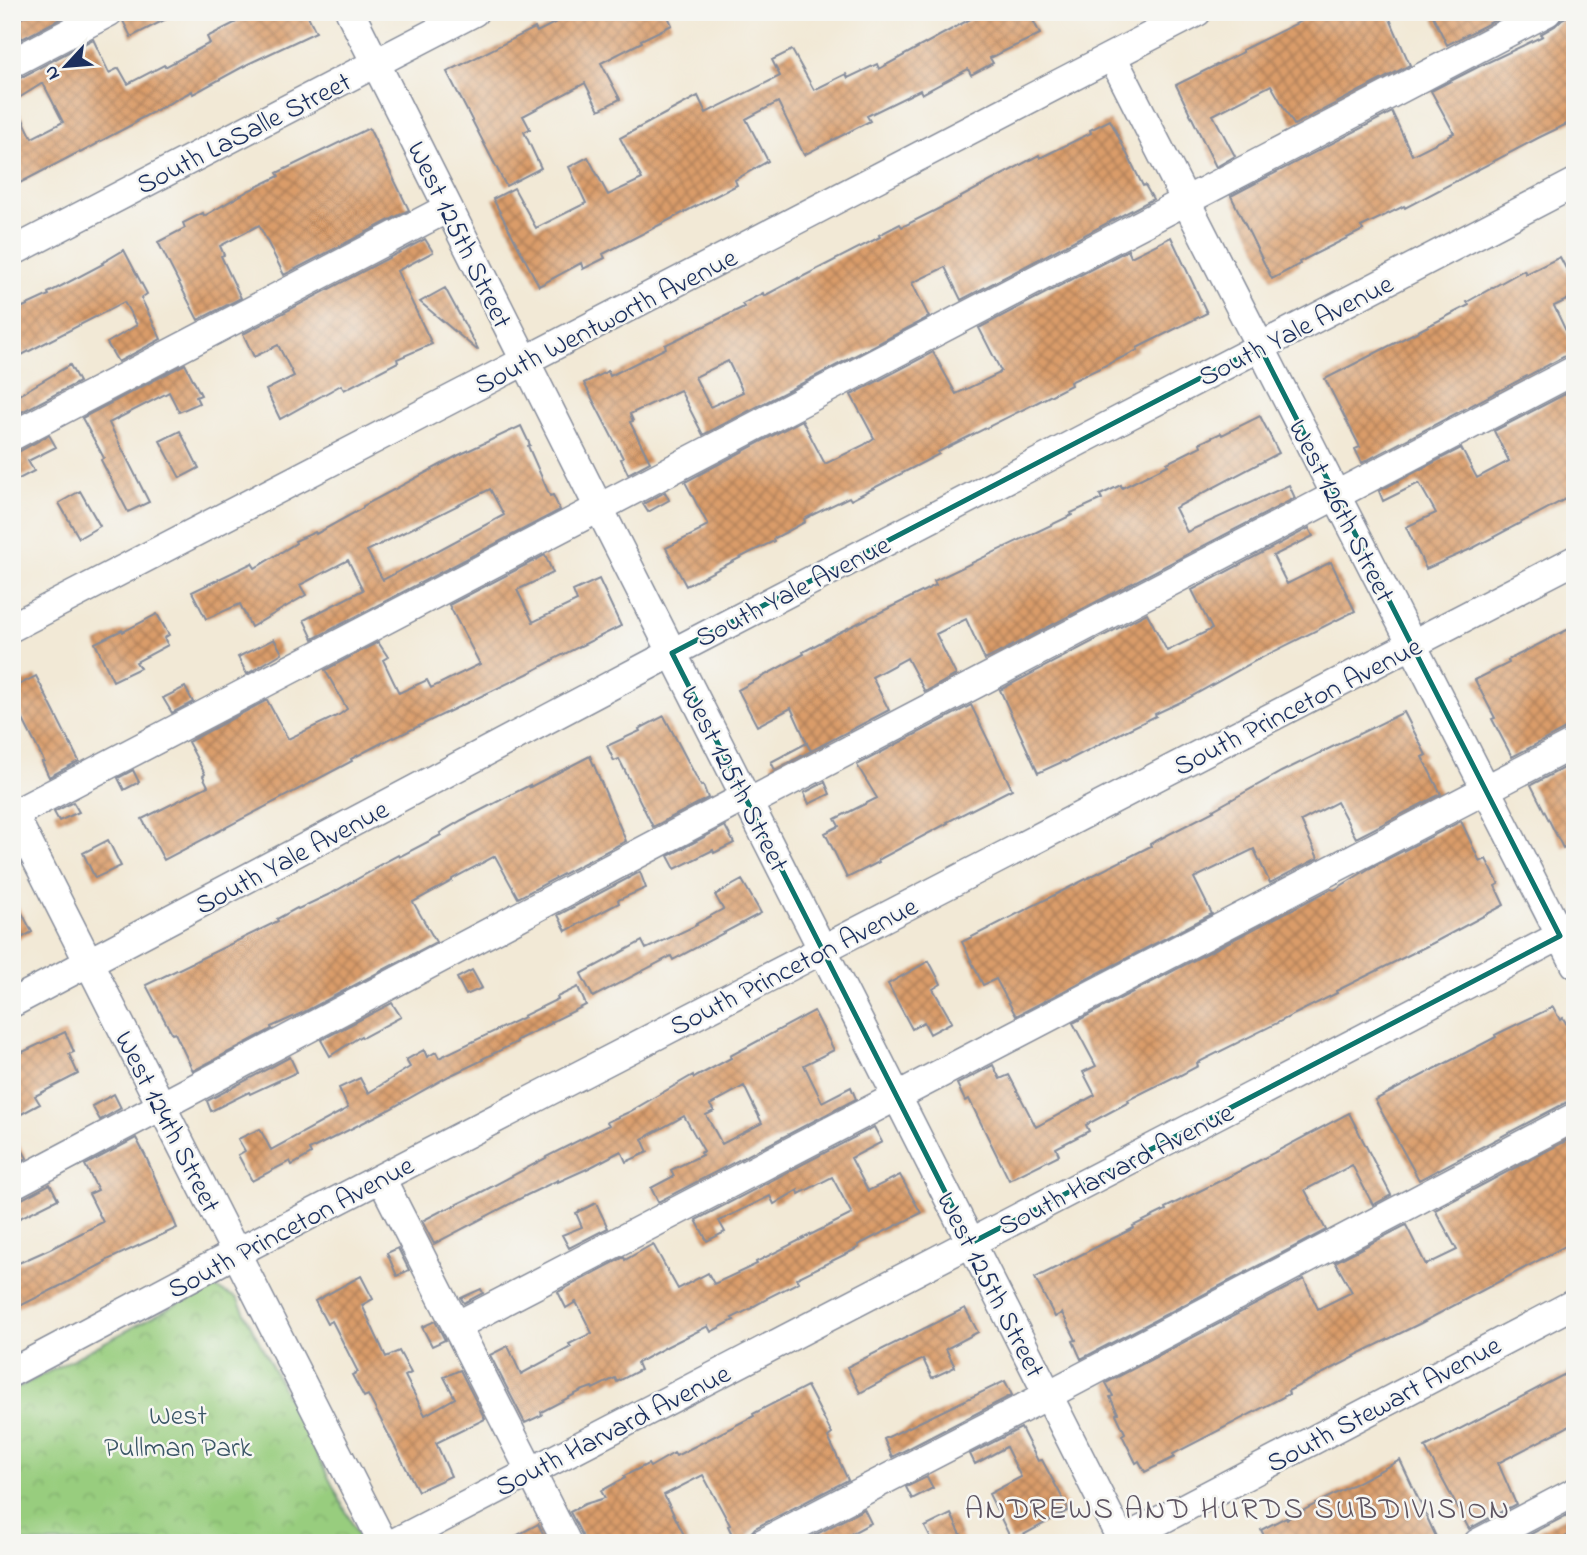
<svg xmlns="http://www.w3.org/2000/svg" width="1587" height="1555" viewBox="0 0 1587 1555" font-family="'Indie Flower',sans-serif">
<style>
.park{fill:url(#park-crowns);stroke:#5a7e6e;stroke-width:2}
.building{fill:url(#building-cross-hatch);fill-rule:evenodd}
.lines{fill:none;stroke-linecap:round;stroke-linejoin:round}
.minor-casing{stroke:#868c9a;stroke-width:31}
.minor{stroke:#fff;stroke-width:28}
.marked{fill:none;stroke:#0f766e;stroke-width:5;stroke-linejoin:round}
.labels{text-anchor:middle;stroke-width:5;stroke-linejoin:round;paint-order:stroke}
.street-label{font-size:28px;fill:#1b2f5e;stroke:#f6f6f2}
.park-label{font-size:28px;fill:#3a5666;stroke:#f6f6f2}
.neighbourhood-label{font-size:30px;letter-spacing:2px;fill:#5e5562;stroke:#f6f6f2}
</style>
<defs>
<pattern id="park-crowns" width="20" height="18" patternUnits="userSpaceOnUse" patternTransform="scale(1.75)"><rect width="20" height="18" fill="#98cd7e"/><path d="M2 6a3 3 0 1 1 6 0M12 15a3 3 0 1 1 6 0" fill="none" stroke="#82b06f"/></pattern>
<pattern id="building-cross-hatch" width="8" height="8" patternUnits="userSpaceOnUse" patternTransform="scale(1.75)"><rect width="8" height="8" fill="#da9c69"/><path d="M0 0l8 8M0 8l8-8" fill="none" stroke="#b0805a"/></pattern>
</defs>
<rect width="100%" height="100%" fill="#f6f6f2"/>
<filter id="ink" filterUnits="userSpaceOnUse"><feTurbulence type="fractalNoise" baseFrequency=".0143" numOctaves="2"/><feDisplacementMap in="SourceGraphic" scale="14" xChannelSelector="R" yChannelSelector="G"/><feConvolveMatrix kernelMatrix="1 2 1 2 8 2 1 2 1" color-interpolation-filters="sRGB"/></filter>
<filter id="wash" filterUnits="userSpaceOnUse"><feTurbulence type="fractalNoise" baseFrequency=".00686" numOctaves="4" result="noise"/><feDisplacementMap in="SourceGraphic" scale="28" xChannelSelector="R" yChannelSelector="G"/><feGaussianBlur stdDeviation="1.57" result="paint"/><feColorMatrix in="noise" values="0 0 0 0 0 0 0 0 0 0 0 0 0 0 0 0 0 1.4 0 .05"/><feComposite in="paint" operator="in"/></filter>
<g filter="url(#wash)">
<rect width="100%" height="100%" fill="#f2e9d6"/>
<path class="park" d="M211 1286 237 1298 362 1543H12V1391Z"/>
<g id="blocks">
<path class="building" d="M34 12H73L22 39 14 21Z
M126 12H180L131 37 123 21Z
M256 12H306L316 32 248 64 193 94 192 91 136 121 137 122 97 143V144L80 153 79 152 12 187V80L20 78 93 39 109 73 119 68 128 84 164 65 165 67 210 43 207 37ZM43 83 63 122 32 138 14 101Z
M576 12H666L672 25 641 40 642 42 601 63 620 99 599 110 585 83 523 116 530 129 524 132 541 168 506 186 447 72 535 28 537 32Z
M983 12H1029L1040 34 990 58 993 63 971 75 968 69 922 94 920 90 867 116 870 121 804 155 778 102 746 119 768 161 735 180 737 185 603 254 605 258 583 269 581 263 539 286 493 199 514 188 536 228 586 203 569 167 588 157 608 195 642 179 620 138 698 96 706 113 780 76 772 60 792 50 814 90 846 74 848 78 877 64 879 69Z
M1320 12H1387L1410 65 1294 125 1271 85 1213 115 1235 156 1216 167 1176 85 1243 52 1242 50Z
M1431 12H1511L1447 45Z
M1575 12V120L1538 138 1405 208 1404 206 1361 227 1363 230 1299 262 1300 264 1272 279 1231 196 1392 112 1412 155 1452 135 1451 134 1454 133 1431 91 1480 66 1543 36 1541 34 1555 26 1562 19Z
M1110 120 1143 186 1145 185 1153 199 961 300 945 267 912 283 929 317 703 435 680 390 630 414 633 421 630 422 650 462 628 474 621 459 623 458 584 383 608 371 610 376 666 348 665 345 744 307 742 304 763 293 764 296 798 278V279L880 237 879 235 900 224 902 227 950 203 1039 155 1040 158 1091 133 1090 130ZM728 361 743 392 710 407 695 377Z
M369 128 409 210 284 275 259 225 220 246 224 255 221 256 241 298 198 320 158 242 185 228 183 223 203 213 204 216 250 190 279 176 277 173Z
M1171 237 1207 313 1137 348 1138 350 1070 382 1071 385 1038 402 938 452 939 454 872 489 851 500 849 497 804 519 805 522 773 539 774 541 751 552 686 586 666 548 700 531V529L708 525 685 482 802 420 825 464 864 445 874 438 851 395 933 352 956 394 998 374 1001 371 979 328 1128 250 1131 257Z
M425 239 433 252 397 271 432 344 397 359 398 362 344 390 341 385 280 419 266 390 294 376 278 345 254 357 243 334Z
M124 250 147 294 141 298 161 339 118 362 107 343 137 325 124 302 12 360V312L49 295 48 293 103 264 102 263Z
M1560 257 1575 286V296L1554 306 1575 350V354L1567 355 1362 463 1355 449 1360 447 1325 379 1469 305 1467 302 1524 270 1526 274Z
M445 288 478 349 477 350 420 302Z
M185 364 201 395 196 397 199 403 179 412 169 392 109 423 149 502 128 512 101 460 104 458 82 418Z
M70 365 79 382 12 417V399Z
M1575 389V494L1473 548 1426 569 1406 527 1436 513 1419 483 1383 501 1379 491 1461 448 1477 478 1509 461 1494 431Z
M1260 416 1279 453 1175 508 1187 532 1289 485 1295 498 985 660 966 619 936 634 956 675 925 692 907 658 872 677 889 710 811 751 807 744 811 751 775 770 771 762 807 743 791 708 757 726 738 690 804 654 803 652 836 634 936 585 934 581 1072 515 1071 513 1102 499 1100 495 1121 485 1122 488 1168 465 1167 463 1201 446 1200 443 1221 433 1222 435Z
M521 426 530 445 528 446 550 496 553 495 560 510 313 639 304 620 363 590 348 560 300 585 306 595 251 627 240 604 206 619 192 592 252 563 255 568 296 543 295 541 315 532 316 534 363 508V506L459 455ZM490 489 504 515 383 580 367 551Z
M180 431 199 468 180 478 160 441Z
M49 435 56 447 28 461 34 471 17 480 12 471V452L20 451Z
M80 491 100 526 79 538 59 503Z
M665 492 669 500 648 512 643 504Z
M1309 528 1313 536 1273 556 1287 584 1331 562 1355 611 1257 660 1185 700 1155 714 1156 716 1123 732 1065 762 1064 761 1038 773 1000 690 1147 613 1167 651 1212 629 1192 590Z
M545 555 553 573 517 590 533 622 577 601 573 591 599 579 621 626 552 660V661L527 674 394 738 393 737 351 759 352 761 164 860 142 819 208 786 203 776 205 774 188 742 267 700 288 739 339 715 347 709 325 670 378 642 388 657 383 660 399 693 427 680 431 688 480 664 449 605Z
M157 614 169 635 164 638 168 645 136 662 140 668 113 681 95 643 122 630 123 632Z
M1575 626V727L1567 728 1512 757 1492 719 1495 718 1475 680 1509 663 1508 660Z
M274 639 282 653 247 674 238 657Z
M36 676 79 761 49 777 42 762 44 761 12 698V688Z
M185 687 193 702 172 713 163 698Z
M971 705 1012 789 947 822 948 823 878 860 879 862 847 878 825 833 839 826 835 819 877 798 857 765Z
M1404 712 1426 755 1422 757 1441 794 1356 838 1337 802 1301 821 1318 858 1270 883 1254 849 1194 878 1212 914 1016 1016 996 979 983 985 962 942 1151 846 1150 844 1214 811 1213 810 1281 772Z
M664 716 701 786 703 785 708 798 653 827 619 759 614 761 607 746 640 731 639 729Z
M590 756 626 841 518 898 495 856 452 879V881L413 902 436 942 304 1012 271 1027 272 1029 193 1071 175 1033 172 1034 146 985 278 921 277 919 297 908 298 909 332 893 375 869 374 868 398 855 399 857 441 835 440 833 462 820 530 785V787Z
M1575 762V842L1563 848 1531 785Z
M133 770 139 782 124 790 118 778Z
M825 782 830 794 809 804 804 793Z
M73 802 79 812 59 821 54 812Z
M1461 821 1480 862 1486 859 1499 884 1495 886 1504 905 1433 943 1336 991 1337 993 1197 1063 1198 1066 1177 1077 1176 1076 1128 1100 1129 1102 1086 1125 1089 1131 1056 1148 1059 1155 1009 1180 969 1099 965 1101 957 1084 993 1065 1000 1079 1009 1075 1036 1127 1095 1095 1083 1072 1096 1066 1073 1023 1331 889 1334 890 1370 868Z
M725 826 734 843 714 853 713 850 675 869 668 856Z
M108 840 121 866 95 878 83 853Z
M640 872 646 888 618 900 619 903 566 931 558 915Z
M742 880 761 913 673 960 671 956 593 997 581 974 642 941 646 949 697 925 696 924 723 909 715 895Z
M12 894 32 932 12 943Z
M929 961 941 984 933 989 952 1022 930 1034 924 1022 912 1029 888 984Z
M472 970 482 988 466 995 457 978Z
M578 987 586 1005 551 1022 552 1023 517 1040V1042L482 1059 483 1060 449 1076 390 1109 309 1150 311 1154 292 1165 290 1161 252 1181 238 1155 245 1151 238 1139 260 1129 271 1150 348 1108 339 1088 360 1078 368 1093 410 1067 406 1060 424 1050 427 1057 436 1052 439 1058 524 1017 523 1016 558 999 557 997Z
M392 1003 401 1017 362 1038 361 1036 330 1056 321 1040Z
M1553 1007 1560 1020 1563 1018 1575 1039V1101L1567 1102 1419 1180 1375 1100 1496 1037 1495 1035Z
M814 1011 834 1050 804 1065 822 1102 851 1087 856 1099 658 1202 651 1188 674 1176 671 1170 702 1155 700 1153 704 1151 684 1116 642 1139 648 1152 626 1162 621 1151 589 1168 558 1182V1180L527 1195 434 1244 422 1221 445 1209V1210L476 1195 546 1158V1157L609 1125 607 1122 629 1112 693 1075 694 1078 731 1058 730 1056ZM744 1086 762 1123 722 1144 706 1115 714 1111 710 1105Z
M65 1032 74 1052 69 1054 78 1074 35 1096 40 1104 12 1119V1057Z
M290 1057 297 1072 250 1094 249 1092 211 1111 207 1101Z
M114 1094 121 1108 100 1120 92 1106Z
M1349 1113 1391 1195 1373 1205 1352 1165 1305 1190 1326 1230 1081 1359 1073 1341 1076 1340 1062 1313 1055 1317 1035 1278 1134 1228 1133 1226 1166 1210 1165 1208 1232 1175Z
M874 1127 882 1142 851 1158 868 1191 900 1175 921 1213 858 1245 859 1247 852 1251 797 1278 799 1282 767 1298V1299L752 1307V1308L732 1318 734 1320 711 1332 708 1326 668 1346 637 1363 640 1370 617 1382 615 1378 593 1389 592 1387 581 1391 541 1412 542 1415 525 1423 490 1355 508 1346 521 1374 571 1347 569 1344 592 1333 576 1302 566 1308 558 1292 624 1257 625 1260 653 1244 678 1289 708 1273 714 1284 757 1264 756 1262 852 1214 832 1177 799 1194 798 1190 774 1204 770 1196 719 1221 725 1232 707 1241 696 1220Z
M12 1133 27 1158 12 1166Z
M1575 1136V1241L1421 1323 1354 1356 1355 1357 1288 1391 1289 1394 1173 1454 1175 1457 1145 1472 1139 1461 1136 1463 1122 1435 1125 1433 1116 1414 1118 1413 1110 1397 1113 1396 1106 1383 1304 1279 1318 1309 1352 1292 1335 1262 1406 1225 1426 1265 1457 1250 1435 1210Z
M136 1138 146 1157 177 1228 105 1261 106 1262 66 1283 12 1310V1266L50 1249 103 1222 89 1194 98 1190 85 1165Z
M50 1184 58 1199 12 1222V1202L20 1200Z
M596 1203 608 1228 569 1248 562 1235 582 1227 576 1213Z
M398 1248 409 1270 397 1276 387 1253Z
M361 1276 373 1299 362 1305 386 1357 399 1351 411 1373 405 1376 425 1415 455 1398 444 1377 460 1370 485 1419 436 1443 451 1476 418 1491 368 1395 364 1397 352 1375 358 1372 332 1321 327 1324 315 1301Z
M481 1289 483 1293 464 1303 461 1298Z
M965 1308 978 1332 946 1349 955 1367 932 1378 923 1359 860 1393 847 1367Z
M435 1321 445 1340 432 1346 422 1327Z
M1575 1369V1423L1498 1463 1516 1504 1469 1529 1425 1447Z
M1005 1381 1012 1395 892 1457 884 1439Z
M807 1386 832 1434 828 1437 848 1480 755 1528 749 1535 746 1543H736L728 1526 730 1525 703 1475 664 1495 688 1543H583L582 1535 570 1512 585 1504 605 1498 601 1491 625 1478 624 1476 648 1464 650 1467 674 1453 676 1456 754 1416 753 1414Z
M1021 1428 1038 1461 1042 1460 1069 1510 1012 1541 989 1494 1021 1477 1006 1447 975 1464 970 1454Z
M1400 1460 1439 1543H1268L1261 1530 1286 1517 1287 1519Z
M927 1477 933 1488 912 1499 906 1487Z
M864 1509 871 1523 834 1543H800Z
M1575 1511V1532L1554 1543H1514Z
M951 1514 965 1543H933L925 1527Z
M538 1524 548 1543H503Z"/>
</g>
</g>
<g filter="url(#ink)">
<use href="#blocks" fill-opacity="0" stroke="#868c9a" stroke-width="2"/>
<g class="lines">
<g class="minor-casing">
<path id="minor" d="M350 12 599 508 1123 1543
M1112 56 1575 964
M12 63 109 12
M12 252 474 12
M12 436 448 208
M12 627 1197 12
M748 803 1575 370
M12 811 383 1543
M12 815 1547 12
M12 1003 672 653 1575 183
M381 1178 567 1543
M12 1185 745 797
M456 1326 1575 743
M12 1372 236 1253 1575 560
M394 1543 1575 928
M763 1543 1048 1395 1575 1117
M1117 1543 1575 1303
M1478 1543 1575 1492"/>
</g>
<use href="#minor" class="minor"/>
</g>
</g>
<path class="marked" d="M1260 347 1560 936 971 1243 672 653Z"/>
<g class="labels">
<g class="street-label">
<text transform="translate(243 132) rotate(-27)" y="10">South LaSalle Street</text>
<text transform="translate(461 234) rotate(64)" y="10">West 125th Street</text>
<text transform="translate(605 320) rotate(-27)" y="10">South Wentworth Avenue</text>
<text transform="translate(1295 329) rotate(-27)" y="10">South Yale Avenue</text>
<text transform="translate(1343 510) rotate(63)" y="10">West 126th Street</text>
<text transform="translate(792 590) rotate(-27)" y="10">South Yale Avenue</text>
<text transform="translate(1297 705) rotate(-27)" y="10">South Princeton Avenue</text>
<text transform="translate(736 778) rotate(63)" y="10">West 125th Street</text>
<text transform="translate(291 856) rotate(-28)" y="10">South Yale Avenue</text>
<text transform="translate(793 965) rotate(-27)" y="10">South Princeton Avenue</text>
<text transform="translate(169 1121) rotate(63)" y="10">West 124th Street</text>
<text transform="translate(1115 1168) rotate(-27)" y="10">South Harvard Avenue</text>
<text transform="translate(290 1226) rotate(-28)" y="10">South Princeton Avenue</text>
<text transform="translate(992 1284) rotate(63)" y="10">West 125th Street</text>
<text transform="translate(1383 1403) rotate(-28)" y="10">South Stewart Avenue</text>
<text transform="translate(612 1429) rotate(-27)" y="10">South Harvard Avenue</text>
</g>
<g class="park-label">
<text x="178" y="1424">West<tspan x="178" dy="32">Pullman Park</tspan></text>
</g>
<g class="neighbourhood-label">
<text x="1238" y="1518">ANDREWS AND HURDS SUBDIVISION</text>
</g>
</g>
<rect width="1587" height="1555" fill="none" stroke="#f6f6f2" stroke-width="42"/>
<g transform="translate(66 66) rotate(244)" stroke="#f6f6f2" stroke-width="5" paint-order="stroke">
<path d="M0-5L12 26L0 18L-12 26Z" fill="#1b2f5e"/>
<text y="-10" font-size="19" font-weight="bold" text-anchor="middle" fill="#1b2f5e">N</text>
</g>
</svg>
